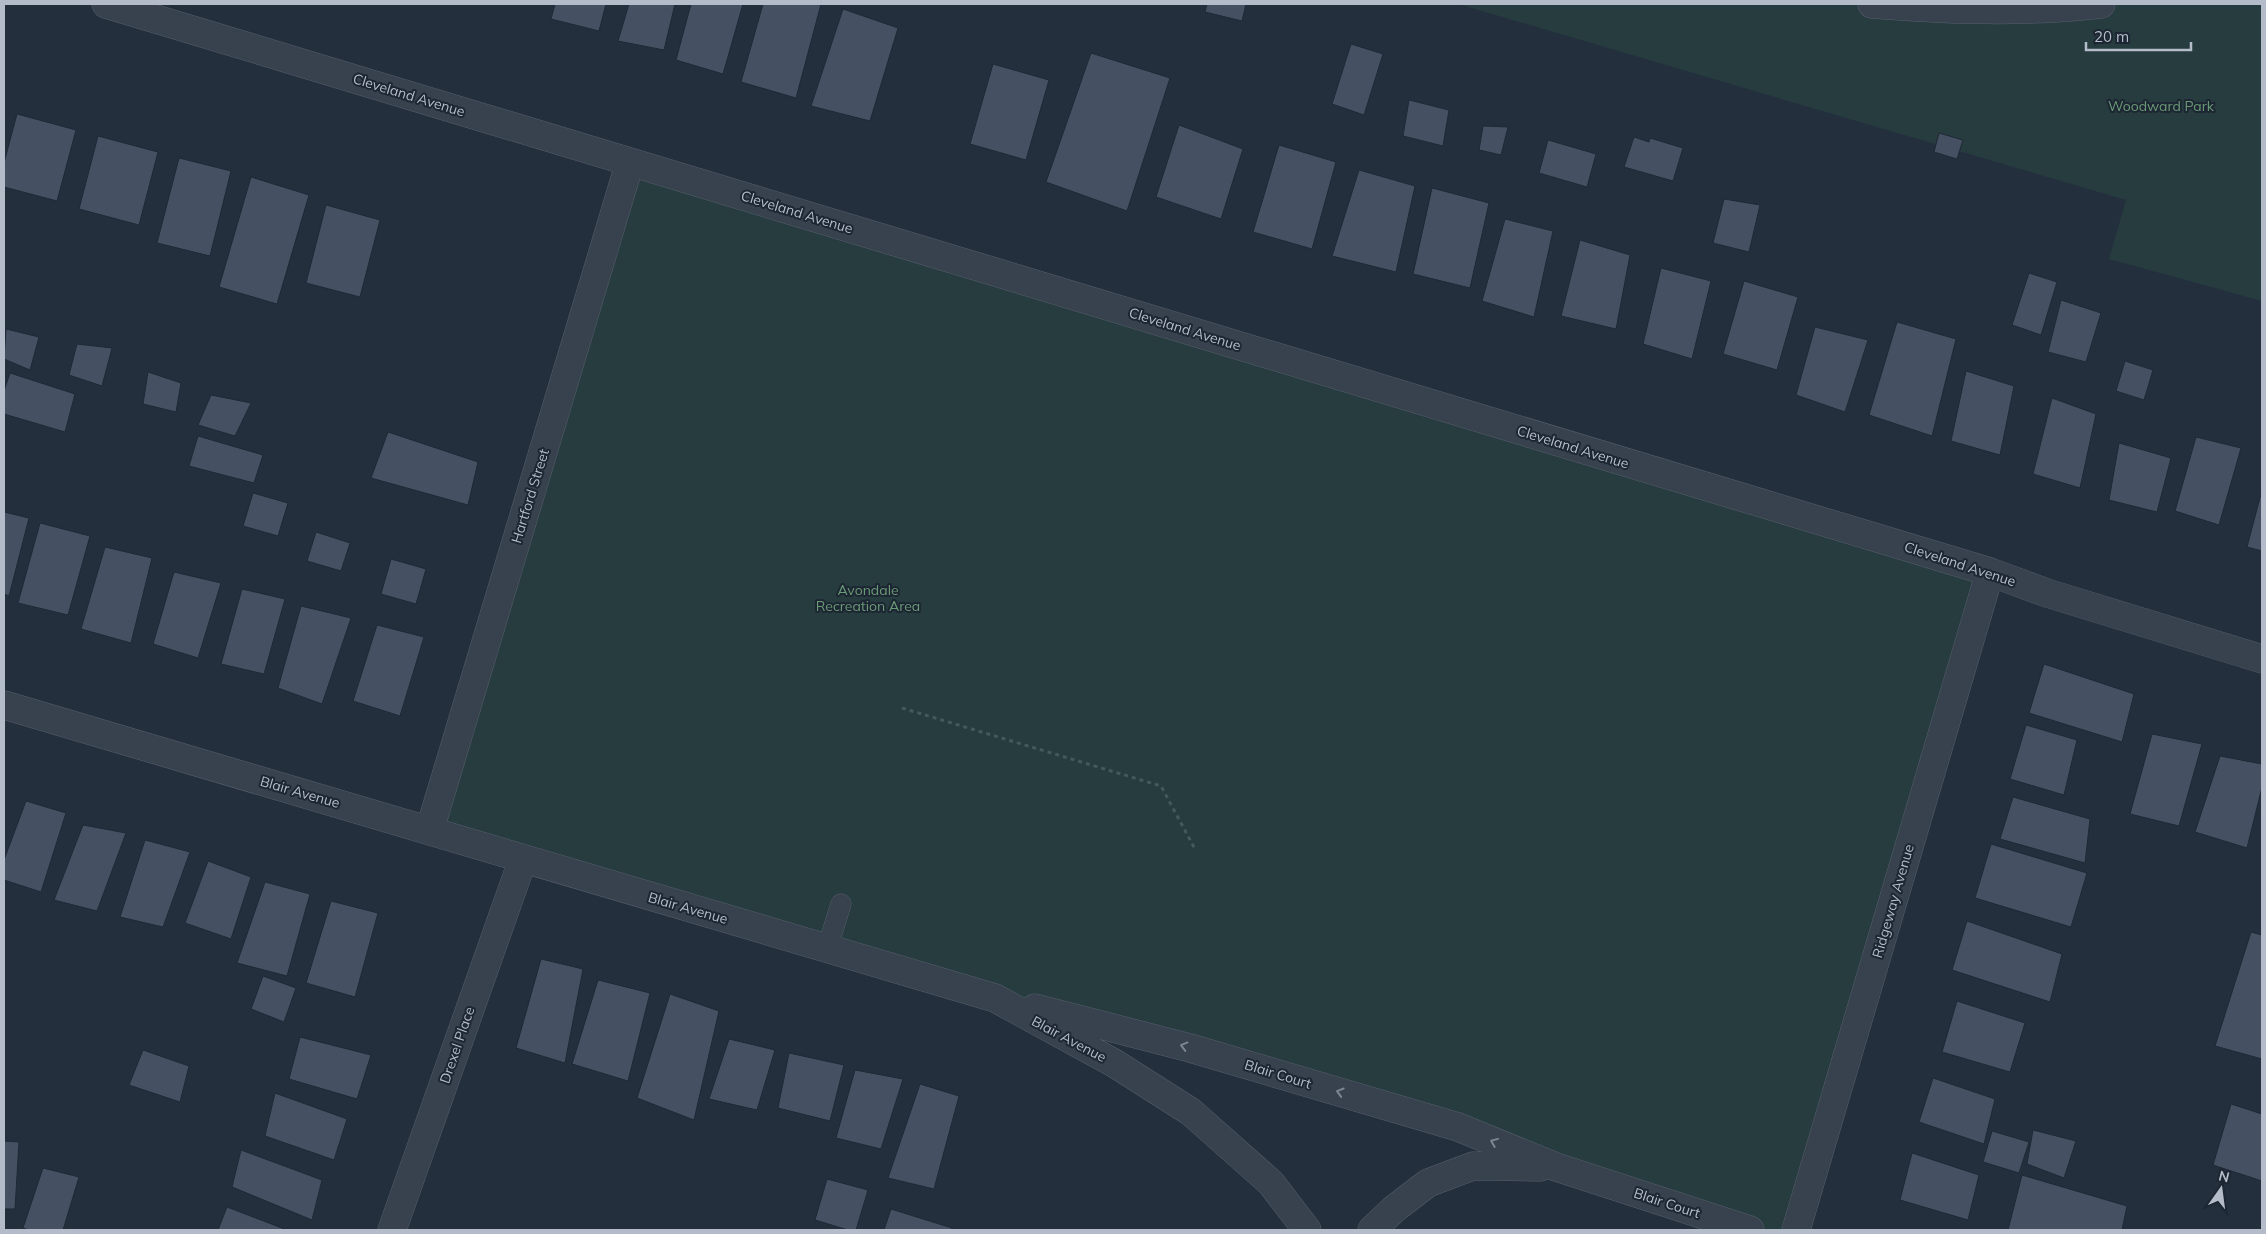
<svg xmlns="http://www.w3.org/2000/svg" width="2266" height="1234" viewBox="0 0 2266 1234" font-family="Mulish,sans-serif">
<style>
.green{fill:#263c3f}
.building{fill:#455162;stroke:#1f2835}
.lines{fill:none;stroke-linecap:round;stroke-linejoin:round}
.lane-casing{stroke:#565f6c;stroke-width:21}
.street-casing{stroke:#565f6c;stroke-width:29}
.path{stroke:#44595c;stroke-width:3;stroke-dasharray:4 4;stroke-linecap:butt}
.lane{stroke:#38414e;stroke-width:20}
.street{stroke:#38414e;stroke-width:28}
.oneway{stroke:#7c8592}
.labels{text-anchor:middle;stroke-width:4;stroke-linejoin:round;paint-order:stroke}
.street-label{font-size:14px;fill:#b4bcc9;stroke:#1d2633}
.park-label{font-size:14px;fill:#6b9a76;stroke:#1d2633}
</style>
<rect width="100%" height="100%" fill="#242f3e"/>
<path class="green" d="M1458 4H2262V301L2109 259 2126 200Z
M630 162 1990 572 1796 1230H1750L1556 1167 430 829Z"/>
<path class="building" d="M555 4H606L599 31 551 19Z
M629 4H675L664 50 618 41Z
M691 4H743L723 74 676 60Z
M763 4H821L796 98 741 82Z
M1207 4H1246L1242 21 1205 12Z
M843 9 898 28 870 121 811 106Z
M1351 44 1383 54 1364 115 1332 104Z
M1091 53 1170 78 1127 211 1046 182Z
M993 64 1049 80 1026 160 970 144Z
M1409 100 1449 110 1443 146 1403 136Z
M17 114 76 130 57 201 4 187V163Z
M1179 125 1243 149 1221 219 1156 197Z
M1483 126 1508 127 1501 155 1479 150Z
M1939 133 1963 140 1957 159 1934 152Z
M98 136 158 152 139 225 79 209Z
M1634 137 1649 142 1650 138 1683 148 1673 181 1624 167Z
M1548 140 1596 154 1587 187 1539 173Z
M1279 145 1336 162 1312 249 1253 232Z
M179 158 231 171 210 256 157 243Z
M1359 170 1415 186 1396 272 1332 256Z
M251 177 309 195 277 304 219 287Z
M1432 188 1489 203 1470 288 1413 274Z
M1724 199 1760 205 1749 252 1713 243Z
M326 205 380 220 360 297 306 283Z
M1505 219 1553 231 1534 317 1482 301Z
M1580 240 1630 255 1616 329 1561 316Z
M1661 268 1711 281 1692 359 1643 344Z
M2029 273 2057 282 2041 335 2012 325Z
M1744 281 1798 297 1777 370 1723 354Z
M2061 300 2101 313 2086 362 2048 352Z
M1897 322 1956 339 1932 436 1869 415Z
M1815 327 1868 340 1845 412 1796 395Z
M6 329 39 337 30 370 4 359Z
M77 344 112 348 102 386 69 375Z
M2125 361 2153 370 2144 400 2116 391Z
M1966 371 2014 386 2000 455 1951 441Z
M148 372 181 383 176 412 143 404Z
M10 373 75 394 65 432 4 414V391Z
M211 395 251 403 235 436 198 425Z
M2052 398 2096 414 2080 488 2033 474Z
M388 432 478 462 468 505 371 478Z
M198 436 263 455 254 483 189 466Z
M2196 437 2241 448 2219 525 2175 511Z
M2119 443 2171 458 2157 512 2109 500Z
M2262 490V551L2247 547Z
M253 493 288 503 278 536 243 526Z
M4 512 29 518 9 596 4 594Z
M40 523 90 536 68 615 18 603Z
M316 532 350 543 341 571 307 561Z
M105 547 152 558 131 643 81 629Z
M391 559 426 569 416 604 381 594Z
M174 572 221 583 198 658 153 644Z
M242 589 285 599 264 674 221 664Z
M301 606 351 618 322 704 278 688Z
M377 625 424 637 400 716 353 701Z
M2044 664 2134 694 2122 742 2029 713Z
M2026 725 2077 740 2064 795 2010 779Z
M2152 734 2202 744 2179 826 2130 814Z
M2220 756 2262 764V787L2247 848 2195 832Z
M2013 797 2090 819 2085 863 2000 839Z
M26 801 66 813 41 892 4 880V860Z
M83 825 126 833 97 911 54 900Z
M145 840 190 852 163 927 120 917Z
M1991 844 2087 873 2071 927 1975 898Z
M208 861 251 877 231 939 185 923Z
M265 882 310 894 287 976 237 963Z
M331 901 378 913 355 997 306 983Z
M1967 921 2062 954 2050 1002 1952 970Z
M2251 932 2262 935V1059L2215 1046Z
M541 959 583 969 565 1063 516 1048Z
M263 976 296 988 284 1022 251 1009Z
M598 980 650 993 628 1081 572 1064Z
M670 994 719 1011 694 1120 637 1098Z
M1957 1001 2025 1023 2010 1072 1942 1052Z
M300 1037 371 1055 357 1099 289 1079Z
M729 1039 775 1050 757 1110 709 1099Z
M143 1050 189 1066 180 1102 129 1085Z
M789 1053 844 1065 830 1121 778 1108Z
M855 1070 903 1079 881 1149 836 1138Z
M1933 1078 1995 1099 1984 1144 1919 1122Z
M920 1084 959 1096 934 1189 888 1178Z
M275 1093 347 1119 334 1160 265 1136Z
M2231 1104 2262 1114V1181L2213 1165Z
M2033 1130 2076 1141 2064 1178 2027 1164Z
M1992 1131 2029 1142 2019 1173 1983 1162Z
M4 1141 19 1142 15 1209H4Z
M241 1150 322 1180 312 1220 232 1187Z
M1912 1153 1979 1175 1968 1220 1900 1200Z
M43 1168 79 1177 63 1230H29L23 1228Z
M2022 1175 2127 1206 2122 1230H2008Z
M827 1179 868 1190 856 1230H848L815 1220Z
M227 1207 287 1230H218Z
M891 1209 952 1228 951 1230H884Z"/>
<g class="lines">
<g class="lane-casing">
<path id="lane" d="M827 949 841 904"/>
</g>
<g class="street-casing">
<path id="street" d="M106 4 1990 572 2047 593 2262 659
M1872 4C1948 10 2024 13 2101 4
M4 705 995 998 1114 1063 1191 1112 1271 1183 1307 1230
M430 829 630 162
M1035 1008 1190 1048 1458 1127 1556 1167 1750 1230
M392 1230 523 859
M1372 1230 1394 1209 1428 1183 1473 1166 1540 1167
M1796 1230 1990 572"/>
</g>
<path class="path" d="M902 708 1161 786 1195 849"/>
<use href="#lane" class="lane"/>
<use href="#street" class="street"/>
</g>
<defs><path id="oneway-chevron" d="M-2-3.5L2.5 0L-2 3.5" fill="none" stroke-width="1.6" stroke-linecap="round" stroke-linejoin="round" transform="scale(1.25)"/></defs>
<g class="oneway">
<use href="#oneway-chevron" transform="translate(1184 1046) rotate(-165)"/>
<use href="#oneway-chevron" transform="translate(1340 1092) rotate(-163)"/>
<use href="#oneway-chevron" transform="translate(1494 1142) rotate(-158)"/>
</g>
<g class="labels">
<g class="street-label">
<text transform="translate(409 95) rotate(17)" y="5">Cleveland Avenue</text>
<text transform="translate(797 212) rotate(17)" y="5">Cleveland Avenue</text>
<text transform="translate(1185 329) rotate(17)" y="5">Cleveland Avenue</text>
<text transform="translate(1573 447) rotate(17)" y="5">Cleveland Avenue</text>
<text transform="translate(530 496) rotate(-73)" y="5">Hartford Street</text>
<text transform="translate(1960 564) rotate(18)" y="5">Cleveland Avenue</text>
<text transform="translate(300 792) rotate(16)" y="5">Blair Avenue</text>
<text transform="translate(1893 901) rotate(-74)" y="5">Ridgeway Avenue</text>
<text transform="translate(688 908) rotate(16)" y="5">Blair Avenue</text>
<text transform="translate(1069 1039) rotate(28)" y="5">Blair Avenue</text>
<text transform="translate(457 1045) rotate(-71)" y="5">Drexel Place</text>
<text transform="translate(1278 1074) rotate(17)" y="5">Blair Court</text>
<text transform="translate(1667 1203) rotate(18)" y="5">Blair Court</text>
</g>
<g class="park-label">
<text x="2161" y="111">Woodward Park</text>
<text x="868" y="595">Avondale<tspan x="868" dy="16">Recreation Area</tspan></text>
</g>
</g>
<rect width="2266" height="1234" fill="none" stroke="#b4bcc9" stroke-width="10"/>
<g transform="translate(2221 1189) rotate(14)" stroke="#1d2633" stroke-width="4" paint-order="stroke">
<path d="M0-4L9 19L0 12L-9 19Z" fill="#b4bcc9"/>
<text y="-8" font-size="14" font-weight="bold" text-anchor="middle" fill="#b4bcc9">N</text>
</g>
<path d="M2086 42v8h105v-8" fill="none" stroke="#b4bcc9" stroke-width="2.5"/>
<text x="2094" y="42" font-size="15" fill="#b4bcc9" stroke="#1d2633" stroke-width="4" paint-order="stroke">20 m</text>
</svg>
